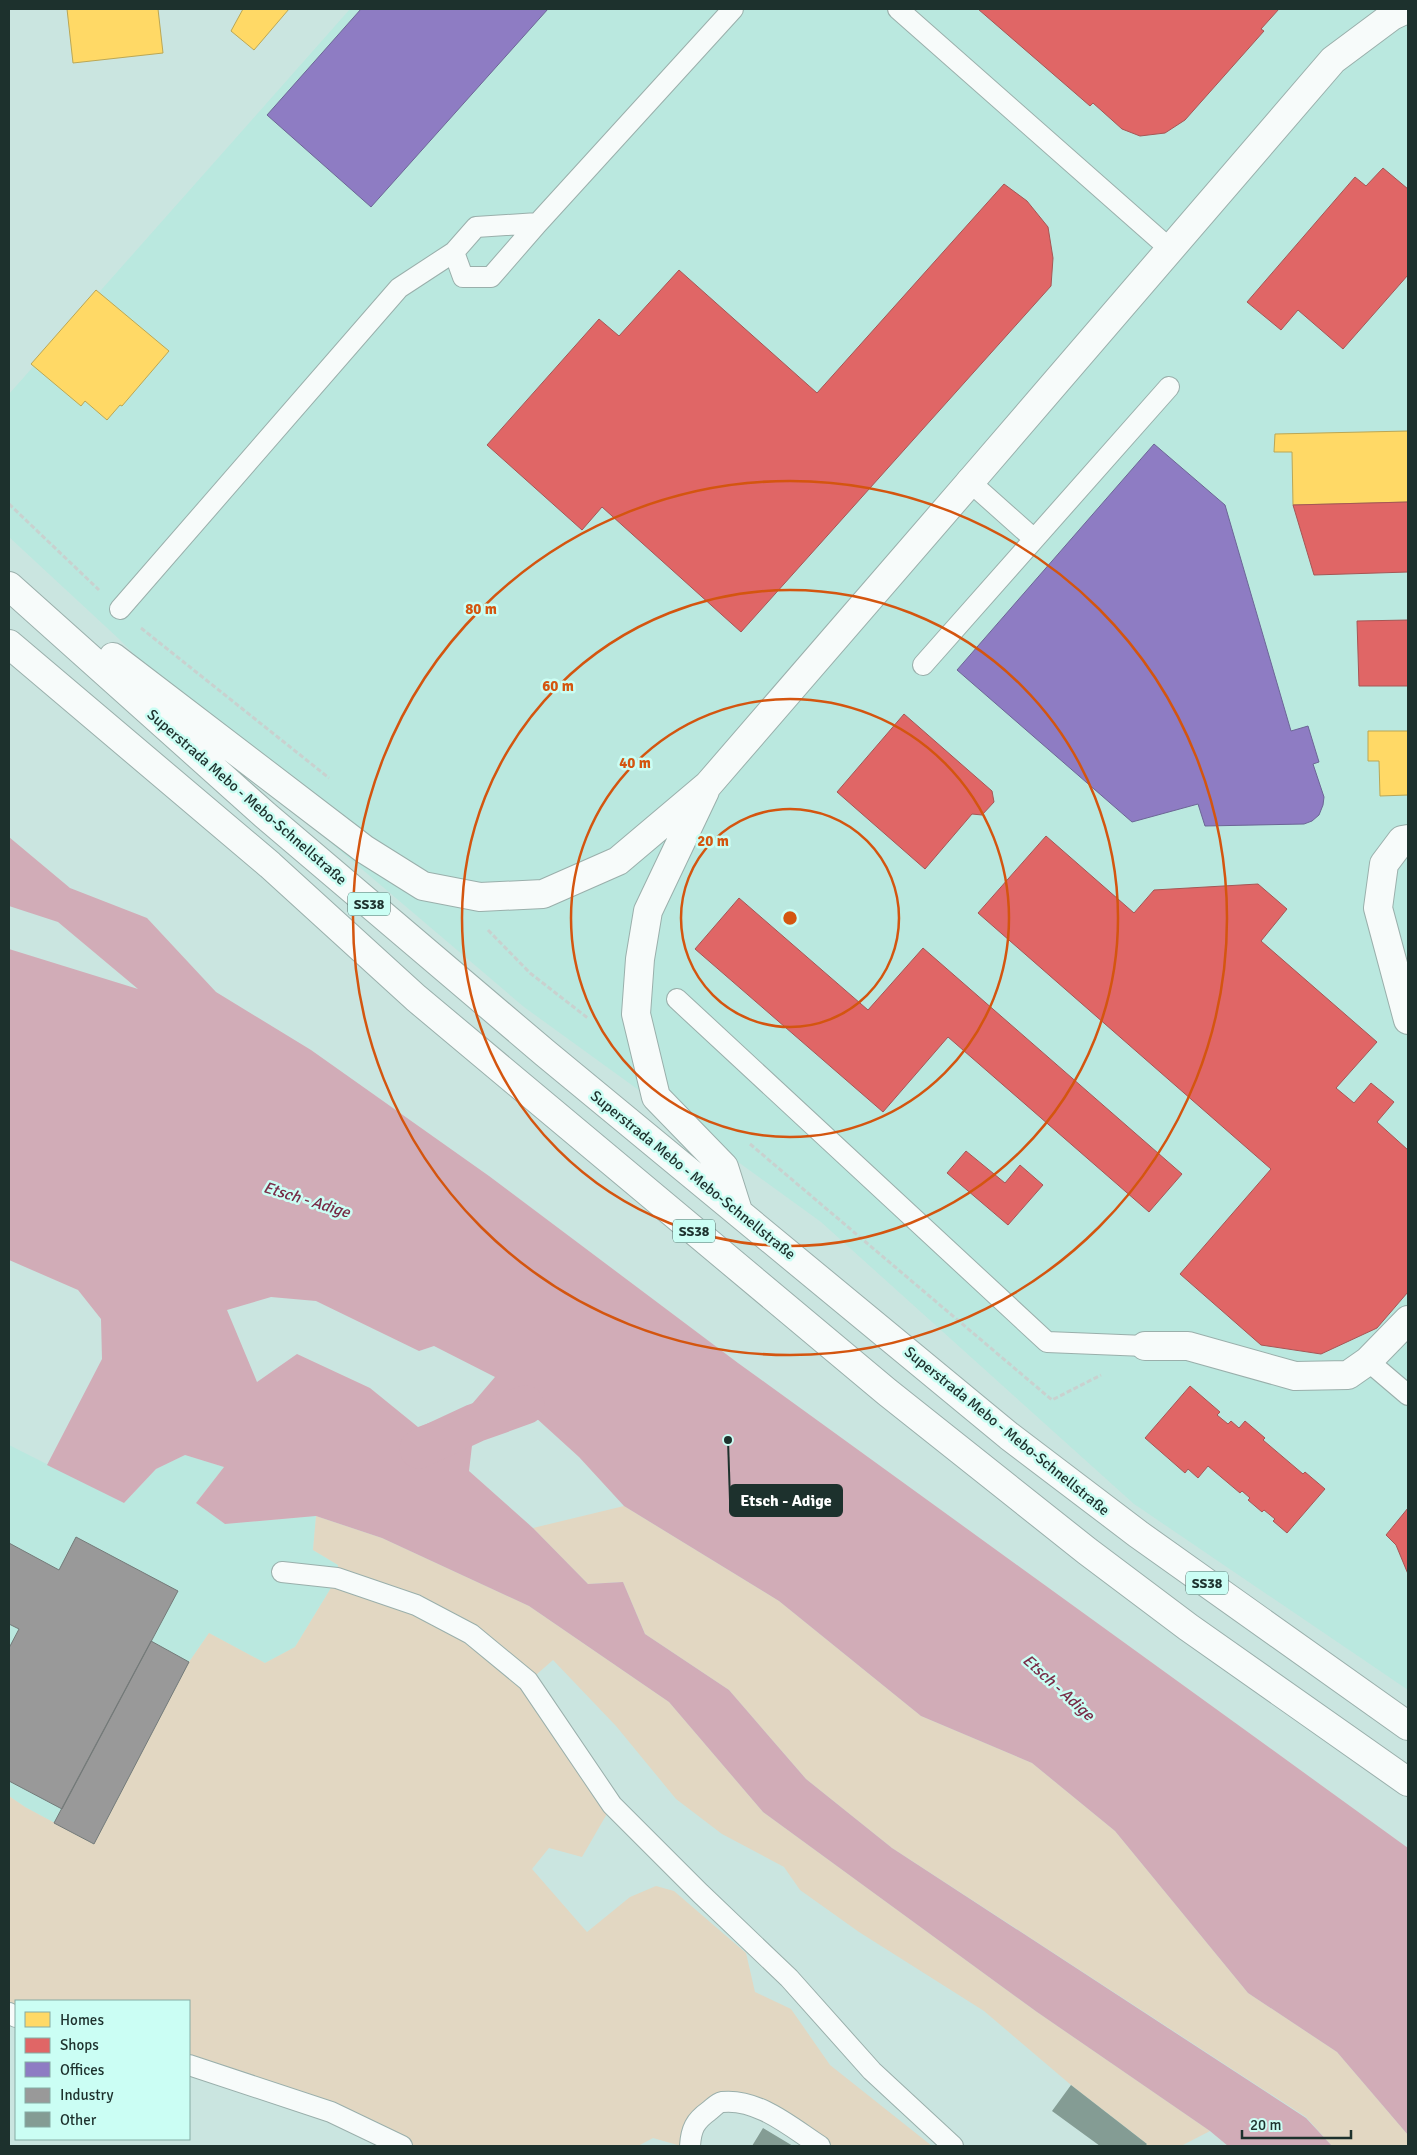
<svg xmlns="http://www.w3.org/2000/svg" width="1417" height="2155" viewBox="0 0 1417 2155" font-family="Signika,sans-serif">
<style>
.built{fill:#bae8df}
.green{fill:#e2d7c2}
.water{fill:#d1acb7}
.homes{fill:#ffd966;stroke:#bba755}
.shops{fill:#e06666;stroke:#a65655}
.offices{fill:#8e7cc3;stroke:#6c6696}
.industry{fill:#999;stroke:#747a79}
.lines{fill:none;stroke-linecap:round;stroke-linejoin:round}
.canal{stroke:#d1acb7;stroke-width:39}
.building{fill:#849c94}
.lane-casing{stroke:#9aafab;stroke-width:22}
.street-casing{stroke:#9aafab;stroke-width:30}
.primary-casing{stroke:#9aafab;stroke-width:30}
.highway-casing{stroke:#9aafab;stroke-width:30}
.path{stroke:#c9d1cf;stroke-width:3;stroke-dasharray:5 2.5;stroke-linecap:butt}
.lane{stroke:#f7fbfa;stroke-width:20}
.street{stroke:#f7fbfa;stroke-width:28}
.primary{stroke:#f7fbfa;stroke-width:28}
.highway{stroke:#f7fbfa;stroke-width:28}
.ring{fill:none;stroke:#d4550f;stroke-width:2.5}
.labels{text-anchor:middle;stroke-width:5;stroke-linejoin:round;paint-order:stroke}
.shield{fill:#cbfef4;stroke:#516e69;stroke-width:1}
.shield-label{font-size:14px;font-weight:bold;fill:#1d312d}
.street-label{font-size:15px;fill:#1d312d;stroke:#cbfef4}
.water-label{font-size:16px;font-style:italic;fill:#782b46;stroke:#cbfef4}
.centre{fill:#d4550f;stroke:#cbfef4;stroke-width:2.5}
.ring-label{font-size:15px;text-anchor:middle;font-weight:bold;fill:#d4550f;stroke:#cbfef4;stroke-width:5;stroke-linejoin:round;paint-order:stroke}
.leader{fill:none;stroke:#1d312d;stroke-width:2}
.callout-dot{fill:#1d312d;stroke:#cbfef4;stroke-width:2}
.callout{fill:#1d312d;stroke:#1d312d;stroke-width:2}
.callout-label{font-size:16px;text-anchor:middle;font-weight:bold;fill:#fff}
</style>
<rect width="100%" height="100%" fill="#cae5e0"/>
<path class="built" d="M350 9H1408V1690L1134 1504 821 1222 524 1007 264 786 119 639 9 537V394Z
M9 1445 124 1503 156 1469 185 1455 224 1467 196 1503 225 1524 316 1516 313 1550 338 1565 337 1578 295 1647 265 1663 209 1633 189 1662 94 1844 25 1807 9 1796Z"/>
<path class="green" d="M624 1506 779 1601 921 1716 1032 1763 1115 1831 1248 1993 1337 2052 1408 2135V2146H1332L1306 2117 892 1848 806 1779 729 1690 645 1634 623 1582 588 1584 533 1528Z
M316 1516 382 1538 529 1606 669 1702 763 1812 1037 2012 1210 2131 1181 2146H1145L1147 2144 1071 2085 984 2011 859 1932 800 1890 784 1867 722 1834 676 1799 616 1726 553 1660 529 1681 612 1805 582 1857 549 1848 532 1869 587 1932 630 1897 656 1886 674 1891 746 1953 755 1992 791 2009 830 2065 932 2146H820L767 2112 720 2102 681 2146 653 2138 638 2146H402L189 2065V2001H16V2017L9 2013V1796L25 1807 94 1844 189 1662 209 1633 265 1663 295 1647 337 1578 338 1565 313 1550Z"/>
<path class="water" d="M9 837 70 888 147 918 216 992 311 1050 489 1176 738 1363 1408 1848V2135L1337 2052 1248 1993 1115 1831 1032 1763 921 1716 779 1601 624 1506 579 1457 535 1417 479 1431 466 1411 495 1377 434 1346 419 1351 316 1301 271 1297 227 1310 257 1382 297 1354 370 1388 418 1427 457 1413 473 1437 469 1471 533 1528 588 1584 623 1582 645 1634 729 1690 806 1779 892 1848 1306 2118 1332 2146H1228L1210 2131 1037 2012 763 1812 669 1702 529 1606 382 1538 316 1516 225 1524 196 1503 224 1467 185 1455 156 1469 124 1503 47 1465 102 1359 101 1319 78 1290 9 1260V949L138 989 58 922 9 906Z"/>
<path class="homes" d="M67 9H158L163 53 73 63Z
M243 9H289L254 50 231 31Z
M96 290 169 351 122 406 120 405 107 420 85 401 81 406 31 364Z
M1408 431V502L1293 505 1292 452H1274L1275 434Z
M1368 731H1408V795L1380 796 1379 761H1368Z"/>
<path class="shops" d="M978 9H1279L1261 29 1264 31 1185 120 1165 133 1140 136 1122 129 1093 103 1090 106Z
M1383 168 1408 189V275L1343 349 1298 310 1281 330 1247 302 1355 177 1366 186Z
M1004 184 1027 201 1048 227 1053 258 1051 286 741 632 602 507 582 530 487 445 599 319 619 336 679 270 817 393Z
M1408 502V572L1314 575 1293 505Z
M1408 620V686H1359L1357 621Z
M904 714 992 791 994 802 982 815 972 814 925 869 837 792Z
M1046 836 1134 913 1154 890 1258 884 1287 909 1261 941 1377 1042 1336 1088 1354 1103 1371 1083 1394 1102 1377 1122 1408 1150V1292L1377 1328 1321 1354 1261 1345 1180 1274 1271 1169 978 913Z
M739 898 868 1010 923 948 1182 1174 1149 1212 948 1037 883 1112 695 949Z
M966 1151 1005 1183 1020 1165 1043 1185 1008 1225 947 1173Z
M1190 1386 1220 1412 1217 1415 1228 1424 1231 1421 1239 1428 1245 1421 1265 1438 1263 1440 1303 1474 1305 1472 1325 1489 1287 1533 1273 1521 1275 1519 1264 1510 1262 1512 1248 1500 1250 1498 1242 1491 1240 1493 1208 1466 1198 1478 1188 1469 1185 1473 1145 1438Z
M1408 1508V1574L1396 1545 1386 1535Z"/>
<path class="offices" d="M361 9H548L371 207 267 115Z
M1154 444 1225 505 1291 731 1308 726 1319 762 1313 764 1324 797 1323 805 1319 815 1312 821 1304 824 1205 826 1198 804 1132 822 957 670Z"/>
<path class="industry" d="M76 1537 178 1591 62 1809 9 1781V1648L19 1629 9 1624V1543L59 1570Z
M151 1641 189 1662 94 1844 54 1823Z"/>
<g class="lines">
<path class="canal" d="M419 1449 475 1423 525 1405"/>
</g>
<path class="building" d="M1071 2085 1147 2144 1145 2146H1100L1052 2111Z
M763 2128 793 2146H752Z"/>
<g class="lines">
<g class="lane-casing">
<path id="lane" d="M898 9 1170 249
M538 223 476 227 454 252 463 277H491L538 223 733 9
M970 482 1034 539
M120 609 399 288 454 252
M923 665 1169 387
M677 999 1047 1342 1145 1346
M1368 1361 1408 1395
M282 1572 337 1578 416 1605 471 1634 528 1681 612 1805 700 1893 789 1978 872 2071 953 2146
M9 2013 16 2017
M189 2065 331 2112 402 2146
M690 2146C691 2129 695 2121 709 2111 713 2108 717 2103 722 2102 758 2098 792 2128 820 2146"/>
</g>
<g class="street-casing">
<path id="street" d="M1408 839 1402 840 1384 864 1378 908 1408 1020
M1145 1346H1188L1295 1376 1348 1375 1368 1361 1408 1320"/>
</g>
<g class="primary-casing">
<path id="primary" d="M970 482 1333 60 1392 16 1407 9"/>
</g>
<g class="highway-casing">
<path id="highway" d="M9 586 265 815 545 1053 1009 1436 1138 1534 1408 1726
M9 644 270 865 416 998 887 1392 1087 1551 1188 1627 1408 1782
M113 657 364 849 423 886 480 897 543 894 618 861 708 785 970 482
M705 791 648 911 640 959 636 1014 656 1097 724 1167 738 1211"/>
</g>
<path class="path" d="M9 504 99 590
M141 628 329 778
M488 930 530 973 589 1019
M750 1144 1052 1400 1101 1375"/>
<use href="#lane" class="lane"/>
<use href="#street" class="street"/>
<use href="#primary" class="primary"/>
<use href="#highway" class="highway"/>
</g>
<g class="ring">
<circle cx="790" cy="918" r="109"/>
<circle cx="790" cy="918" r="219"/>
<circle cx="790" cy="918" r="328"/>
<circle cx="790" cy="918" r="437"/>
</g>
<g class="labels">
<g class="shield">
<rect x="348" y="892.5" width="42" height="23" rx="4"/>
<rect x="673" y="1219.5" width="42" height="23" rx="4"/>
<rect x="1186" y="1571.5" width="42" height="23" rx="4"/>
</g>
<g class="shield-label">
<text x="369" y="909">SS38</text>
<text x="694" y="1236">SS38</text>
<text x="1207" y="1588">SS38</text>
</g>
<g class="street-label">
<text transform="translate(247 797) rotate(41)" y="5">Superstrada Mebo - Mebo-Schnellstraße</text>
<text transform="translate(693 1175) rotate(39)" y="5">Superstrada Mebo - Mebo-Schnellstraße</text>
<text transform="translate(1007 1431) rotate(39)" y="5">Superstrada Mebo - Mebo-Schnellstraße</text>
</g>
<g class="water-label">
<text transform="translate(307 1199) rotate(17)" y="6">Etsch - Adige</text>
<text transform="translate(1059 1687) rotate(42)" y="6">Etsch - Adige</text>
</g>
</g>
<circle cx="790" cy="918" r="8" class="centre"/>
<g class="ring-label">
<text x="481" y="614">80 m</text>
<text x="558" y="691">60 m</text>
<text x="635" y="768">40 m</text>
<text x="713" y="846">20 m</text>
</g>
<path class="leader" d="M728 1440L730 1500"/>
<circle class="callout-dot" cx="728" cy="1440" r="5"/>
<rect class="callout" x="730" y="1485" width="112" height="31" rx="5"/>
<g class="callout-label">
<text x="786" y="1506">Etsch - Adige</text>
</g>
<rect width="1417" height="2155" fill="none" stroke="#1d312d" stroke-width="20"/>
<rect x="15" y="2000" width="175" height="140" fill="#cbfef4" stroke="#85aca4"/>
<rect x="25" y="2012" width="25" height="15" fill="#ffd966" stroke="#85aca4"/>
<text x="60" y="2025" font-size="15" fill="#1d312d">Homes</text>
<rect x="25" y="2038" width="25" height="15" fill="#e06666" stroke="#85aca4"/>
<text x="60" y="2050" font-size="15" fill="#1d312d">Shops</text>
<rect x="25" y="2062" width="25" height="15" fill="#8e7cc3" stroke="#85aca4"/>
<text x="60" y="2075" font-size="15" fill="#1d312d">Offices</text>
<rect x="25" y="2088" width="25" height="15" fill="#999999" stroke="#85aca4"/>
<text x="60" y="2100" font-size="15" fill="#1d312d">Industry</text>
<rect x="25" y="2112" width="25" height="15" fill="#849c94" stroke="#85aca4"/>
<text x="60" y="2125" font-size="15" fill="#1d312d">Other</text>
<path d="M1242 2130v8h109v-8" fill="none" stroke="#1d312d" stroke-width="2.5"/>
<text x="1250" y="2130" font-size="15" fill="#1d312d" stroke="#cbfef4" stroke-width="4" paint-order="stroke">20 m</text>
</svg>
